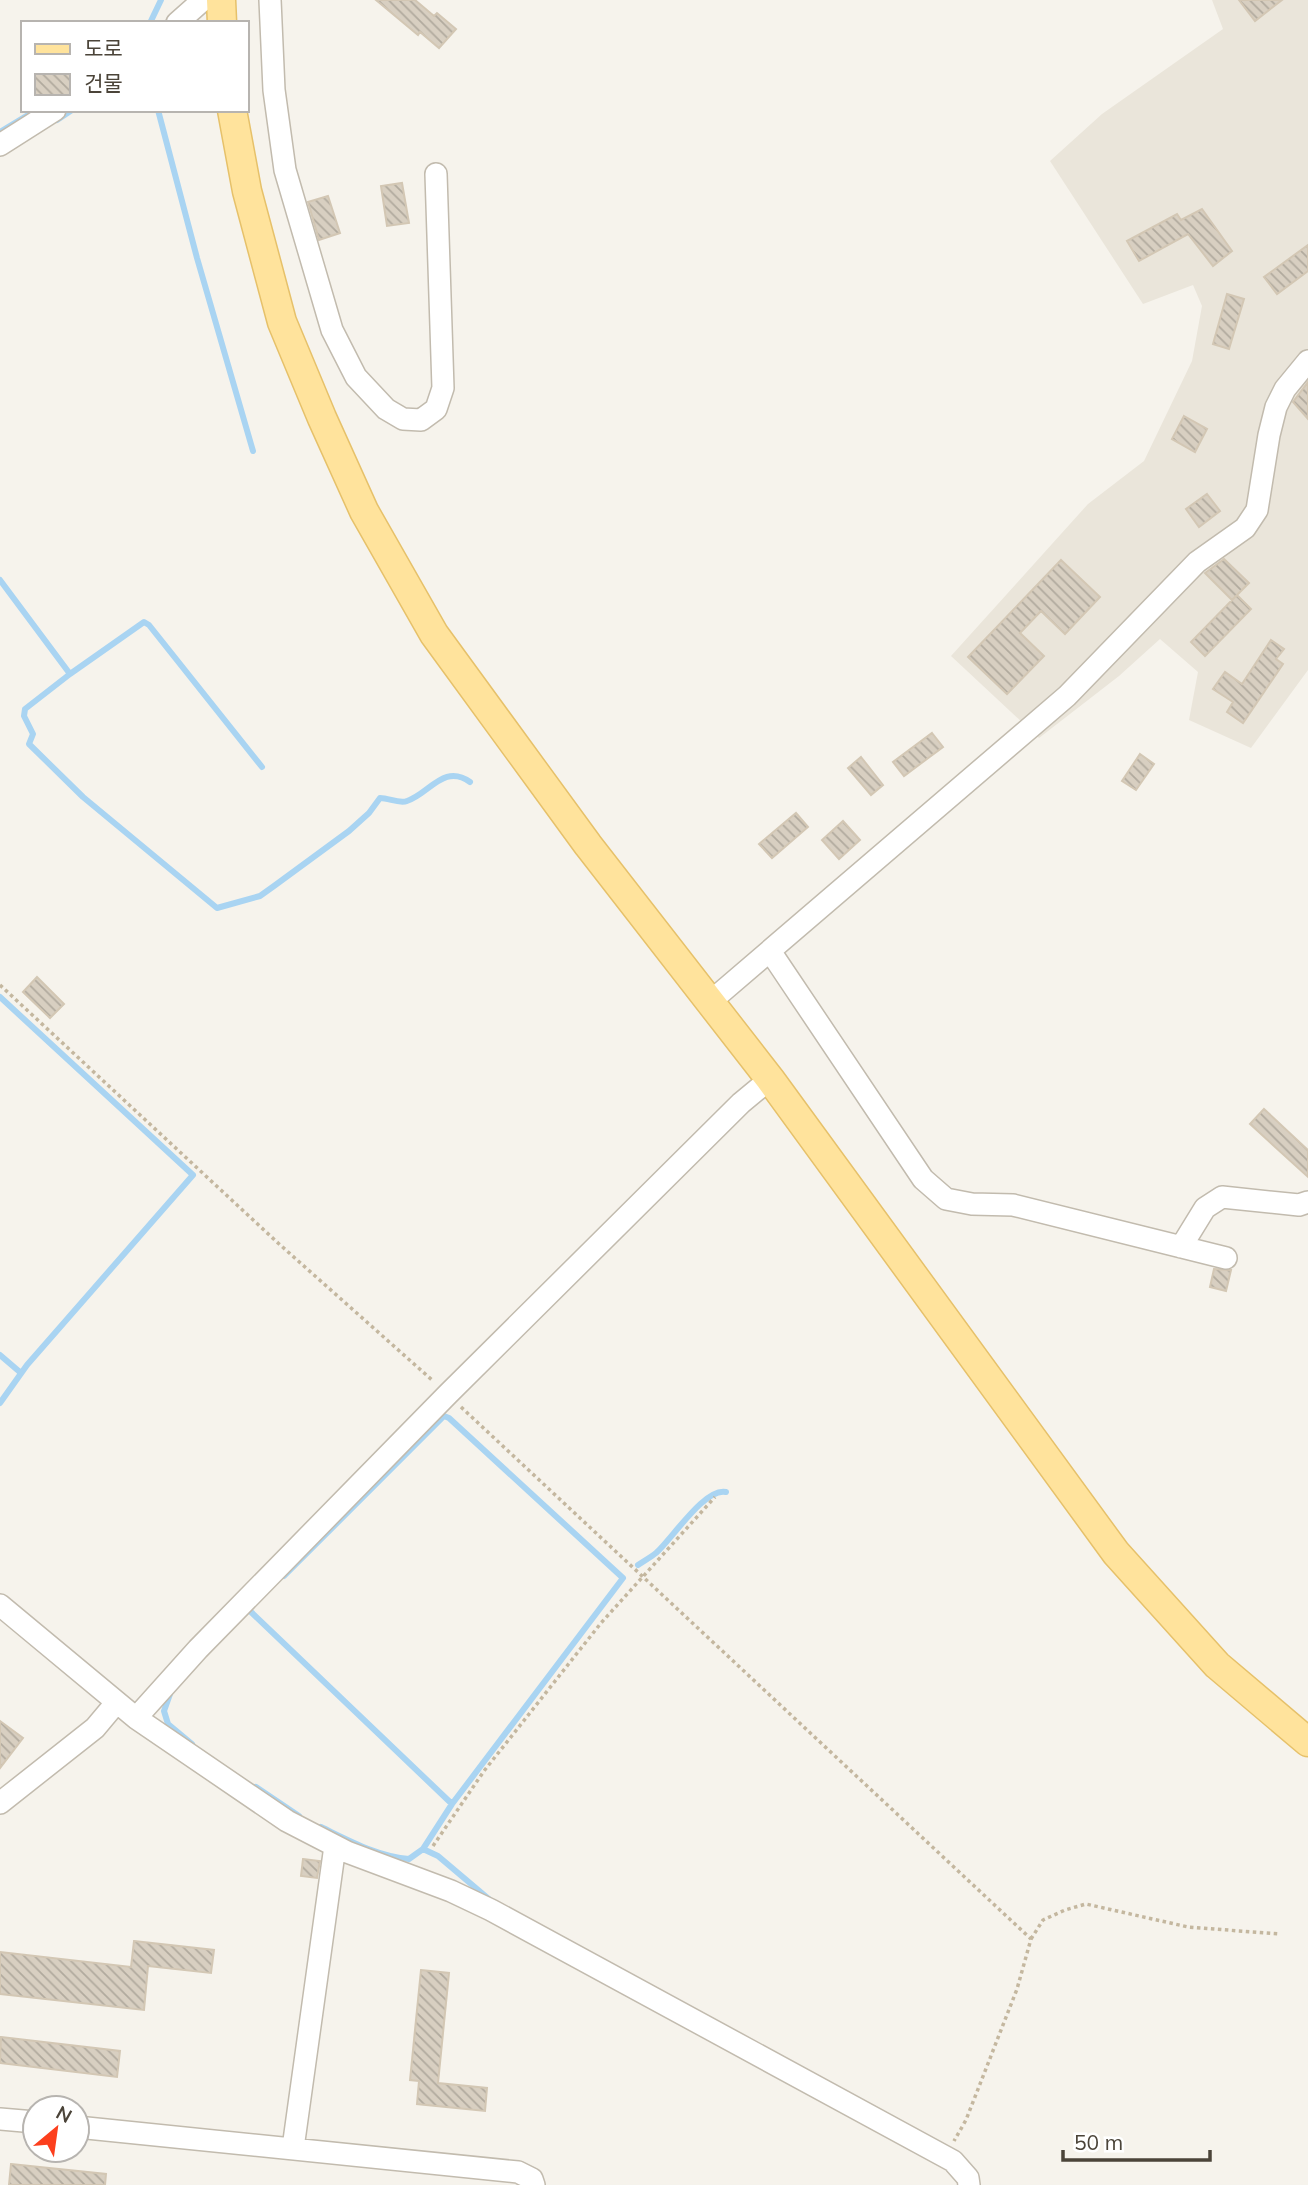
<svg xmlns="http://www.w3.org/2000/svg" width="1308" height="2185" viewBox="0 0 1308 2185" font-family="Mulish,'Noto Sans KR',sans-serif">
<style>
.residential{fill:#eae5da}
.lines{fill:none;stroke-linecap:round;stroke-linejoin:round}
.stream{stroke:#a9d4f2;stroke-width:6}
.building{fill:url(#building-back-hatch);stroke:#d3c7b4;stroke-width:2}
.minor-casing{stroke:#c2bbae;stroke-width:24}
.major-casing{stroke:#e6c16a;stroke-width:31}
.path{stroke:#c4b79f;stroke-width:3.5;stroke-dasharray:3.5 3.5;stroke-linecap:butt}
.minor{stroke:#fff;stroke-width:21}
.major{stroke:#ffe39c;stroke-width:28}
</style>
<defs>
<pattern id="building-back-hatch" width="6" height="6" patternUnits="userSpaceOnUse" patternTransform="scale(1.75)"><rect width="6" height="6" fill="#d8cfc1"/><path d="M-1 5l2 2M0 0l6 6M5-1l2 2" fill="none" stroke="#b1aa9e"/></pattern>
</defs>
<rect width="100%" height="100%" fill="#f6f3ec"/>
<path class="residential" d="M1212 0H1308V670L1251 748 1189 720 1198 672 1160 639 1119 676 1039 738 951 656 1088 504 1144 461 1192 361 1202 306 1193 285 1143 304 1050 161 1102 114 1223 29Z"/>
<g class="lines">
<path class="stream" d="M150 23 161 0
M158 110 197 258 253 451
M57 120 72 110
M0 132 28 115
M0 580 70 674 144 622 149 625 262 767
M70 674 25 709 24 716 33 734 29 744 83 797 217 908 260 896 274 886 349 831 369 813 380 798C389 798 399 804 407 801 429 794 444 763 470 782
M0 997 193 1175 27 1365 0 1403
M0 1355 21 1373
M638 1565C644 1561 651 1557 656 1553 672 1539 705 1487 726 1492
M284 1576 444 1416 449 1418 623 1578 452 1804 423 1849
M250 1611 452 1804
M170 1694 164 1711 168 1724 192 1744
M256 1787 299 1816
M321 1827C350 1841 377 1856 409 1859L423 1849 438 1856 490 1900"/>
</g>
<path class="building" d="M376 0H415L434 16 437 13 456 29 439 48 420 32 418 35Z
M1239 0H1282L1255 21Z
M402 183 409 223 387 226 381 186Z
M328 196 340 233 319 240 308 202Z
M1202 209 1232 251 1213 266 1188 234 1139 261 1127 241 1177 214 1181 220Z
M1308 245V271L1277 294 1264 277Z
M1227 294 1244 299 1229 349 1213 344Z
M1308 382V419L1293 402Z
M1184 416 1207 429 1195 452 1172 439Z
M1207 494 1220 511 1199 527 1186 509Z
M1224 559 1249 583 1232 600 1205 573Z
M1061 560 1100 597 1065 634 1041 611 1020 633 1044 656 1007 694 968 657Z
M1237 595 1251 609 1205 656 1191 642Z
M1271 640 1284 649 1276 659 1283 664 1243 723 1227 712 1233 702 1213 689 1225 672 1242 684Z
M932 733 943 747 904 776 893 762Z
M1140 754 1154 764 1136 790 1122 781Z
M861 757 883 785 871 795 848 768Z
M796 813 808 827 772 858 759 844Z
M843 821 860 840 839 859 822 840Z
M37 977 64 1004 50 1018 23 992Z
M1264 1109 1308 1150V1177L1250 1124Z
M1214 1269 1231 1270 1226 1291 1210 1287Z
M0 1721 23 1738 0 1768Z
M303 1859 320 1861 317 1878 301 1876Z
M134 1941 214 1950 211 1973 148 1966 144 2010 0 1994V1952L131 1967Z
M421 1970 449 1973 438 2083 487 2088 485 2111 417 2104 419 2081 410 2080Z
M1 2037 120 2051 117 2077 0 2063Z
M11 2164 106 2174 105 2185H9Z"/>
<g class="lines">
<g class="minor-casing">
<path id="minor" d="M270 0 274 90 285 170 332 330 356 377 386 409 403 419 421 420 436 409 443 388 436 174
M177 23 203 0
M0 145 55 110
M770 951 923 1179 946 1199 972 1204 1013 1205 1226 1258
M710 1002 1067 696 1197 562 1245 528 1257 510 1269 435 1276 407 1285 389 1308 361
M1181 1247 1205 1208 1222 1197 1299 1205 1308 1202
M0 1605 136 1718 287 1821 347 1852 451 1891 491 1910 953 2161 968 2178 969 2185
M136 1718 198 1649 448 1394 741 1103 770 1079
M0 1803 95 1728 116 1703
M0 2119 35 2122
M77 2127 518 2172 532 2179 534 2185
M293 2148 335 1846"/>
</g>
<g class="major-casing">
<path id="major" d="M221 0 222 23
M232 110 247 191 282 322 322 418 364 511 434 634 588 845 770 1079 1116 1553 1217 1665 1308 1742"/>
</g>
<path class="path" d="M0 985 278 1243 432 1380
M461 1407 1031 1939 1017 1989 966 2120 954 2141
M433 1846 484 1771 601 1623 715 1497
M1031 1939 1043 1920 1065 1910 1086 1904 1188 1927 1279 1934"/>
<use href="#minor" class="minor"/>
<use href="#major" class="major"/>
</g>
<rect x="21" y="21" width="228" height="91" fill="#ffffff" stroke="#b7b4b0" stroke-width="2"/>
<rect x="35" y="44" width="35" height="10" fill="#ffe39c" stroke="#b7b4b0" stroke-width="2"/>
<text x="84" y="56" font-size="21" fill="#4b4439">도로</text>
<rect x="35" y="74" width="35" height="21" fill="url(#building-back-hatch)" stroke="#b7b4b0" stroke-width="2"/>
<text x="84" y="91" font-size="21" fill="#4b4439">건물</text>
<g transform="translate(56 2129) rotate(29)"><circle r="33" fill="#ffffff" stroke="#b7b4b0" stroke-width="2"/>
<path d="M0-5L12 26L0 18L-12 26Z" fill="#fc3f1d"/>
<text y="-10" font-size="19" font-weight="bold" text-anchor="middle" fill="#4b4439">N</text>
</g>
<path d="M1063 2150v10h147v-10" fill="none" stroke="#4b4439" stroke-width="3.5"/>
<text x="1074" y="2150" font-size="21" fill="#4b4439" stroke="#ffffff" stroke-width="5" paint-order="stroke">50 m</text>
</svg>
